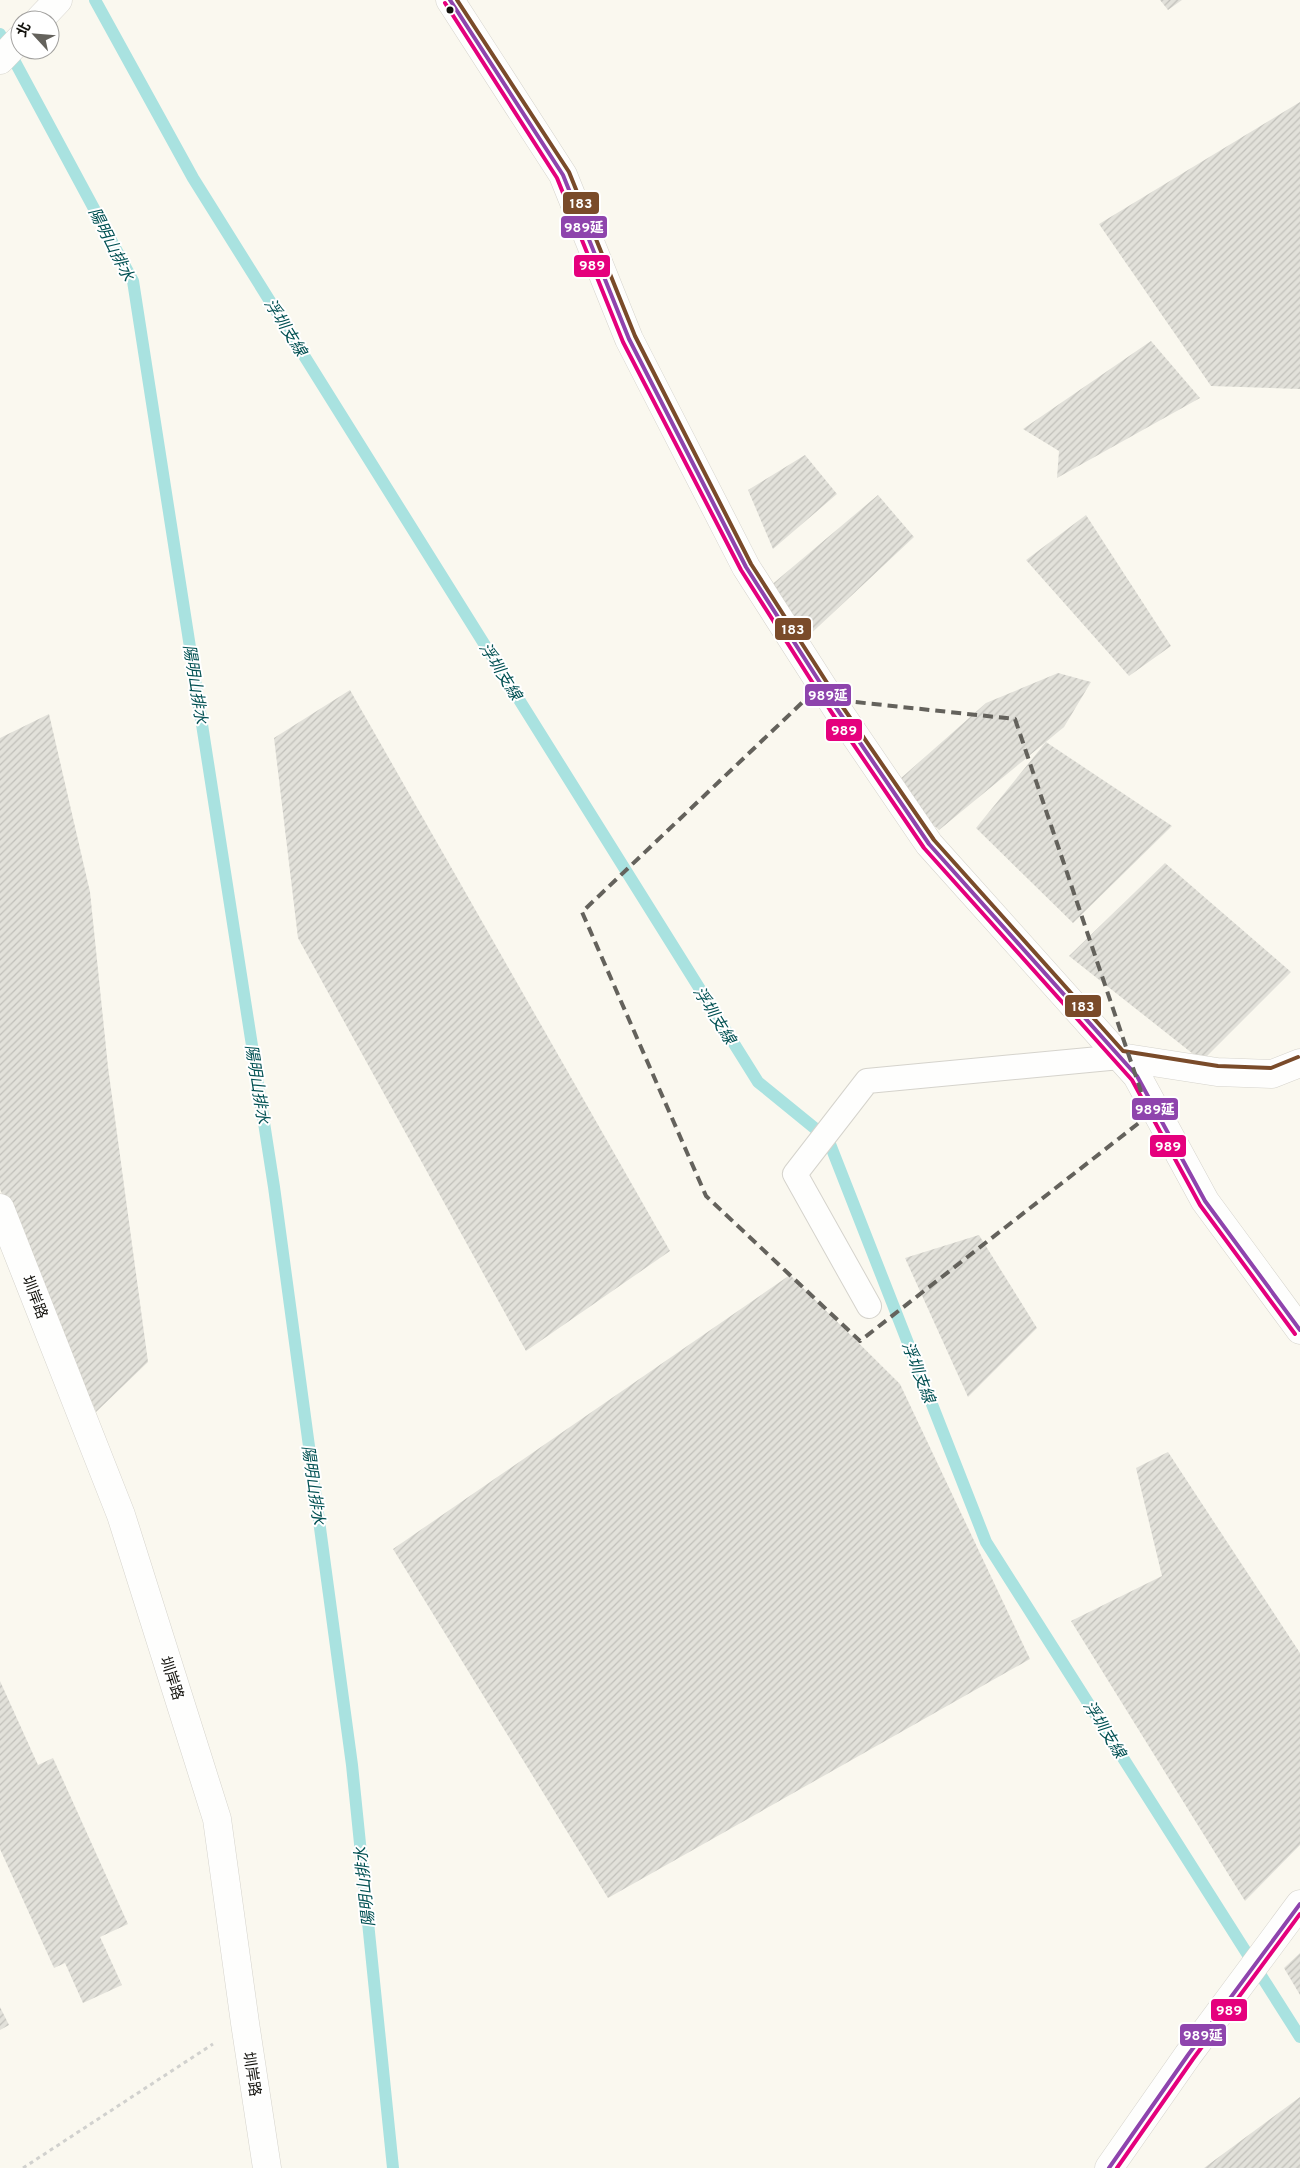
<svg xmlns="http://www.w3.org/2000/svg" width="1300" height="2168" viewBox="0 0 1300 2168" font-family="Overpass,'Noto Sans TC',sans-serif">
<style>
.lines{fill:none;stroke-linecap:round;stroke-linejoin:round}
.stream{stroke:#a9e2e0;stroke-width:12}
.building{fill:url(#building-hatch)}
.service-casing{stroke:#d5d3cc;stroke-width:26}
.minor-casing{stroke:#d5d3cc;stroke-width:29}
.tertiary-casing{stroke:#d5d3cc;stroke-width:29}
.path{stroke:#d1d1ce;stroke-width:3;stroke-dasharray:4 4;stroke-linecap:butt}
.service{stroke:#fefefd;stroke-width:24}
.minor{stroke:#fefefd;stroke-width:28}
.tertiary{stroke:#fefefd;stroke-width:28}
.bus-1-casing{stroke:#fff;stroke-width:8}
.bus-2-casing{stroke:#fff;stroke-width:8}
.bus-3-casing{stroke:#fff;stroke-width:8}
.bus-1{stroke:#8e44ad;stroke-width:4}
.bus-2{stroke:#e5007d;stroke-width:4}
.bus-3{stroke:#7a4b2a;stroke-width:4}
.marked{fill:none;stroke:#64625c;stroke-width:4;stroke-dasharray:10 6;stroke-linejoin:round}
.bus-dot{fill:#13120d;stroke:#fff;stroke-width:2}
.labels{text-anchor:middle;stroke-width:4;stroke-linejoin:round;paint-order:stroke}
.street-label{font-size:15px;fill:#13120d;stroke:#fff}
.water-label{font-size:16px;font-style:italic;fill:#015052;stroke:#fff}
.line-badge{stroke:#fff;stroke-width:2}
.badge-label{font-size:14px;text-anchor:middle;font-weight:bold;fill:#fff}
</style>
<defs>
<pattern id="building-hatch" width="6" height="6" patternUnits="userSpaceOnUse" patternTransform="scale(1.25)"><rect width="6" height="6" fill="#e2e1da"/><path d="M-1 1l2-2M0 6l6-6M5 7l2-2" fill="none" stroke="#c1c0ba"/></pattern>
</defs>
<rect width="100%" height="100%" fill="#faf8ef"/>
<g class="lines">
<path class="stream" d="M95 0 193 178 758 1082 828 1139 986 1542 1300 2037
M0 34 133 281 274 1187 352 1765 393 2168"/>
</g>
<path class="building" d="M1160 0H1182L1168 10Z
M1300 102V389L1211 386 1099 224Z
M1151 341 1200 398 1057 478 1059 451 1023 429Z
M805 455 837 494 773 549 748 490Z
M878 495 914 537 803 641 769 587Z
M1086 515 1171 646 1129 676 1026 560Z
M1058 673 1091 682 1064 727 939 830 891 787 986 703Z
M350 690 670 1251 526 1351 298 938 274 738Z
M49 714 90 892 108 1067 148 1362 96 1412 0 1189V738Z
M1046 742 1172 826 1073 923 976 828Z
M1165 863 1291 972 1202 1061 1069 956Z
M979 1235 1037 1328 968 1397 905 1258Z
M790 1275 900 1384 1030 1659 608 1898 393 1549Z
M1168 1452 1300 1653V1845L1245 1901 1071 1621 1162 1576 1136 1468Z
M0 1681 38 1765 53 1758 128 1924 100 1937 122 1985 83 2003 65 1963 54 1968 0 1849Z
M1300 1953V1995L1284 1968Z
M0 2007 9 2025 0 2030Z
M1300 2097V2168H1204Z"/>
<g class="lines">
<g class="service-casing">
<path id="service" d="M869 1306 795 1174 867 1081 1120 1057"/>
</g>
<g class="minor-casing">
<path id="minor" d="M0 1208 121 1515 217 1819 245 2023 267 2168
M1109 2168 1188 2055 1300 1904"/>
</g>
<g class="tertiary-casing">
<path id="tertiary" d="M450 0 563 175 629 339 746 567 835 706 929 844 1137 1076 1205 1201 1300 1330
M39 20 58 0
M0 60 20 39
M1120 1057 1217 1072 1272 1074 1300 1063"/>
</g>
<path class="path" d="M23 2168 213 2044"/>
<use href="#service" class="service"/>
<use href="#minor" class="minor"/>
<use href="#tertiary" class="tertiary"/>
<g class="bus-1-casing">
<path id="bus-1" d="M450 0 563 175 629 339 746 567 835 706 929 844 1137 1076 1205 1201 1300 1330
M1109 2168 1188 2055 1300 1904"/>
</g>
<g class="bus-2-casing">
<path id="bus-2" d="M445 3 557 178 623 342 741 570 830 710 924 848 1132 1080 1200 1205 1295 1334
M1117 2168 1193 2059 1300 1914"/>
</g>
<g class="bus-3-casing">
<path id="bus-3" d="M457 0 569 172 635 336 751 564 840 703 934 840 1123 1051 1218 1066 1271 1068 1298 1057"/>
</g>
<use href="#bus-1" class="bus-1"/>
<use href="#bus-2" class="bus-2"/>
<use href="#bus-3" class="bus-3"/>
</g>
<path class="marked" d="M808 697 1015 719 1149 1115 860 1341 706 1196 582 912Z"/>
<circle class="bus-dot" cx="450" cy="10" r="4.5"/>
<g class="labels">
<g class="street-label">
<text transform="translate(35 1297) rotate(69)" y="5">圳岸路</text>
<text transform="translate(172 1678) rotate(72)" y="5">圳岸路</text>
<text transform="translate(252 2074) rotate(81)" y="5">圳岸路</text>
</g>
<g class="water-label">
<text transform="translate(112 244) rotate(63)" y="6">陽明山排水</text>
<text transform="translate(286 327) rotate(58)" y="6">浮圳支線</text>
<text transform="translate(501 671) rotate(58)" y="6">浮圳支線</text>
<text transform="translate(196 684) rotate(81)" y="6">陽明山排水</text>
<text transform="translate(715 1015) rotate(58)" y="6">浮圳支線</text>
<text transform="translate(258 1084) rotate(81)" y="6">陽明山排水</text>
<text transform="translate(919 1372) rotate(69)" y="6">浮圳支線</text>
<text transform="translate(314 1485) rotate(82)" y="6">陽明山排水</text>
<text transform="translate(1105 1729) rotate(58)" y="6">浮圳支線</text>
<text transform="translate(364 1887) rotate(-96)" y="6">陽明山排水</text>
</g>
</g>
<g class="line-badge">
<rect x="562" y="191" width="38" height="24" rx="5" fill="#7a4b2a"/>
<rect x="560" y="215" width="48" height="24" rx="5" fill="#8e44ad"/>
<rect x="573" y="254" width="38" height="24" rx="5" fill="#e5007d"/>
<rect x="774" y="617" width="38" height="24" rx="5" fill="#7a4b2a"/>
<rect x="804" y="683" width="48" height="24" rx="5" fill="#8e44ad"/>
<rect x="825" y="718" width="38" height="24" rx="5" fill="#e5007d"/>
<rect x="1064" y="994" width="38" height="24" rx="5" fill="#7a4b2a"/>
<rect x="1131" y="1097" width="48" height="24" rx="5" fill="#8e44ad"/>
<rect x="1149" y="1134" width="38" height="24" rx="5" fill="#e5007d"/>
<rect x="1210" y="1998" width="38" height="24" rx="5" fill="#e5007d"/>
<rect x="1179" y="2023" width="48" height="24" rx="5" fill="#8e44ad"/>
</g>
<g class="badge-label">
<text x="581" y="208">183</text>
<text x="584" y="232">989延</text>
<text x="592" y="270">989</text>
<text x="793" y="634">183</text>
<text x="828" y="700">989延</text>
<text x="844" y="735">989</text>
<text x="1083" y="1011">183</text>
<text x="1155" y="1114">989延</text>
<text x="1168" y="1151">989</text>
<text x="1229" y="2015">989</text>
<text x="1203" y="2040">989延</text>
</g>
<g transform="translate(35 35) rotate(296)"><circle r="24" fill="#ffffff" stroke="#a1a09e"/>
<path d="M0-4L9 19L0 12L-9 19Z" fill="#64625c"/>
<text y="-8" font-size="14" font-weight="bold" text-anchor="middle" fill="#13120d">北</text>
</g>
</svg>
